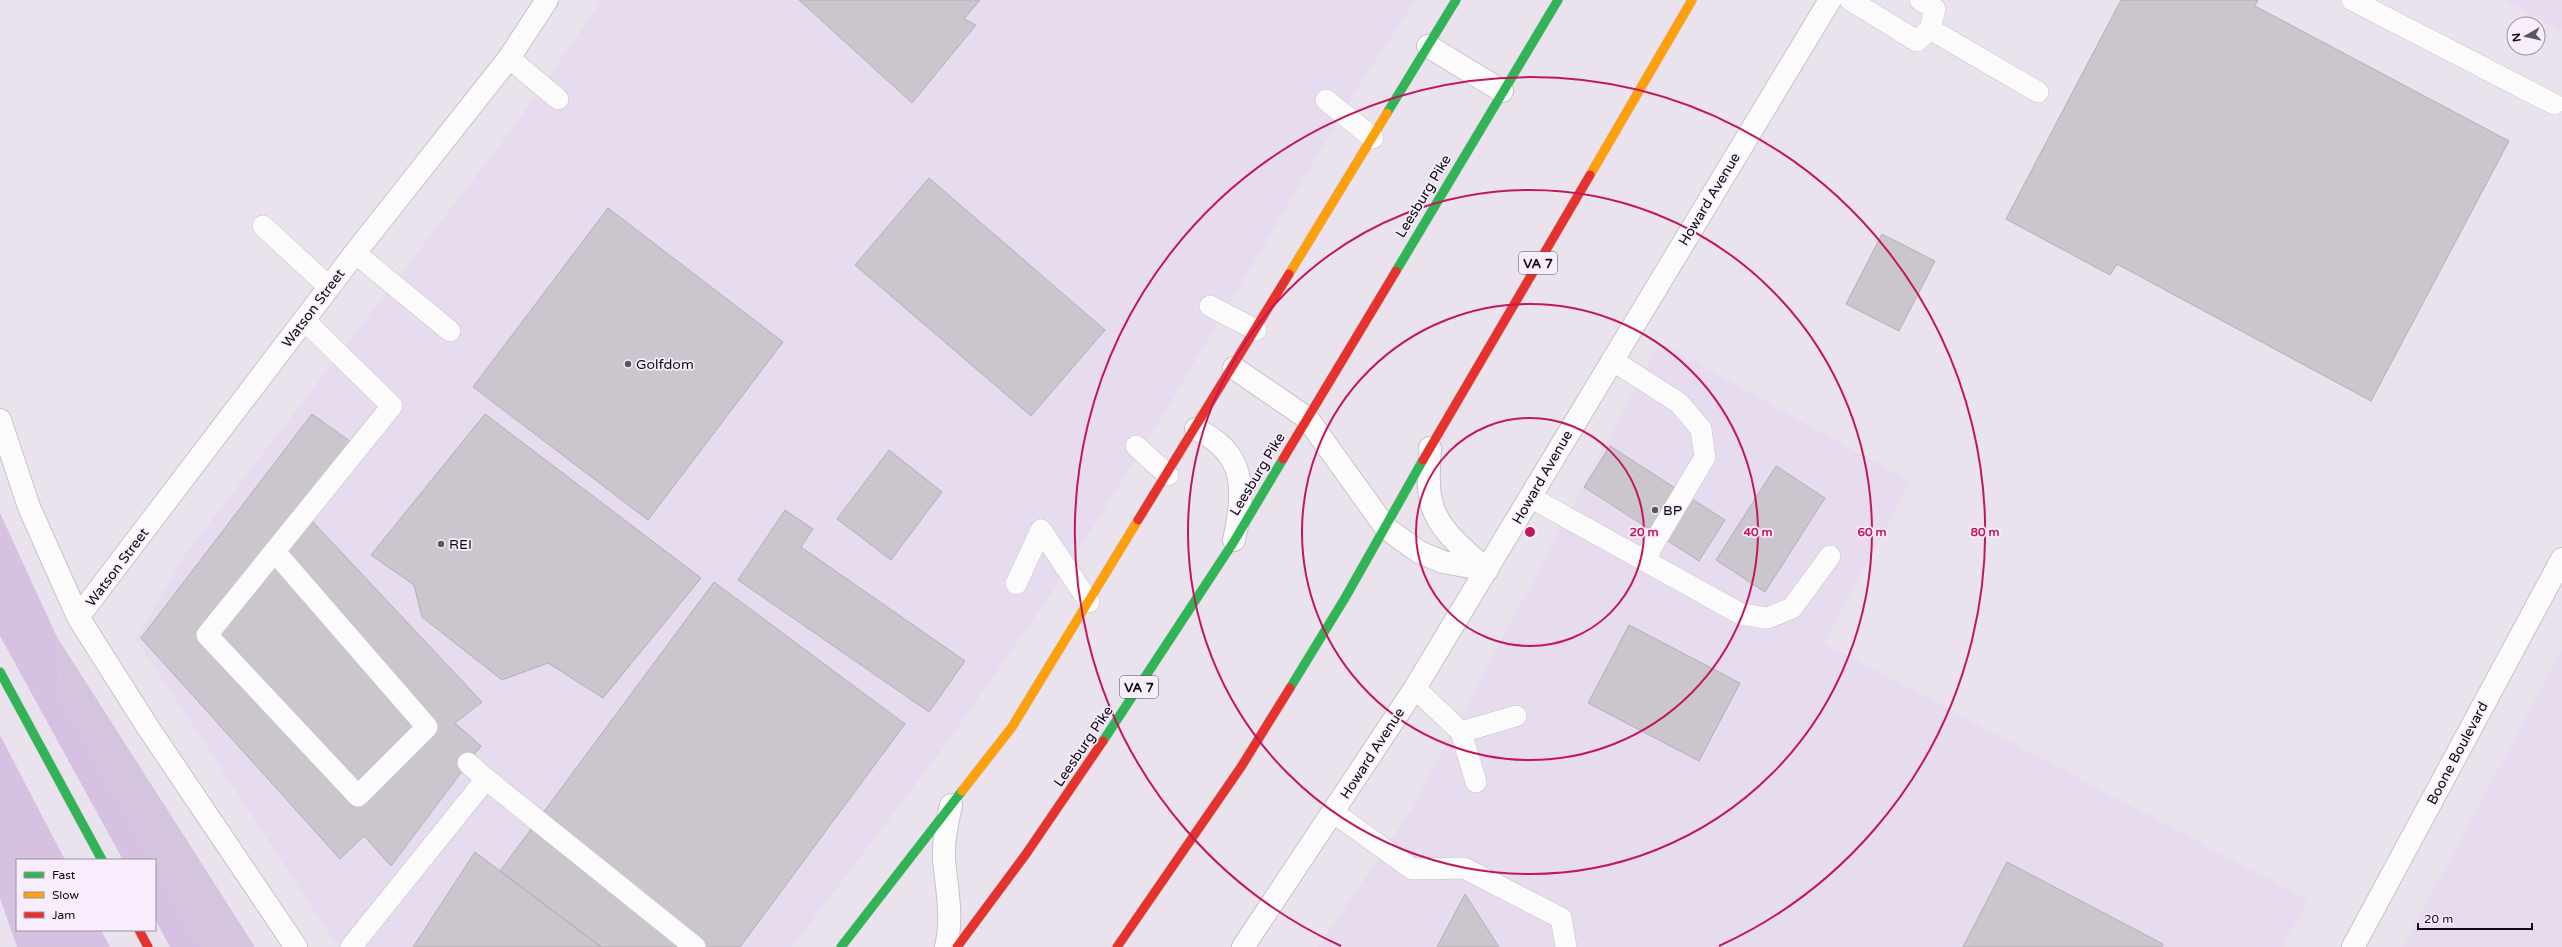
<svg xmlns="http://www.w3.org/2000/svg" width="2562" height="947" viewBox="0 0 2562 947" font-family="'Varela Round',sans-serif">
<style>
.built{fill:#e7dbef}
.green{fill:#d5c4de}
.forest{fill:#d7c1e2}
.building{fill:#cbc6ce;stroke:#b3aeb6}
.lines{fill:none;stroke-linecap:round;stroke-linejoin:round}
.lane-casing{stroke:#c7c1ca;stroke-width:22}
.street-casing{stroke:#c7c1ca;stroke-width:24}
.fast-casing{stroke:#c7c1ca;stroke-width:10}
.slow-casing{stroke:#c7c1ca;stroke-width:10}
.jam-casing{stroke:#c7c1ca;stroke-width:10}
.lane{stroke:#fcfbfc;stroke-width:21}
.street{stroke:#fcfbfc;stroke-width:22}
.fast{stroke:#30b455;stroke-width:9}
.slow{stroke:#ff9f0a;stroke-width:9}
.jam{stroke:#e5322d;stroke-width:9}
.ring{fill:none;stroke:#c2185b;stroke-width:2}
.poi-dot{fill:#5b565e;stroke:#f7edfd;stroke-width:1.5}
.labels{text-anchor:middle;stroke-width:3.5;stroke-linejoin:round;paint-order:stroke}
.shield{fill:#f7edfd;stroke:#544e57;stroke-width:1}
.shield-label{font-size:13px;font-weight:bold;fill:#0e0a10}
.street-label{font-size:14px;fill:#0e0a10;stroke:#f7edfd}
.poi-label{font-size:14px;fill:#0e0a10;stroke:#f7edfd;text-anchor:start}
.centre{fill:#c2185b;stroke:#f7edfd;stroke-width:2}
.ring-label{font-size:12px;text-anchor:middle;font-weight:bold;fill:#c2185b;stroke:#f7edfd;stroke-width:3.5;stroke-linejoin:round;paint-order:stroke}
</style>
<rect width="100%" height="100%" fill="#eae3ee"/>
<path class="built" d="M602 0H1416L1361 82 1165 412 1047 600 944 747 792 947H338L136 639 182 559 515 125Z
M2503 0H2562V31Z
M1660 342 1910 482 1824 643 2308 900 2283 947H1318L1410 812Z
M2562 649V947H2403Z"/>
<path class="green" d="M57 637 255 947H201L155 864V860H153L61 696Z"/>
<path class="forest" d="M0 513 57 637 61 696 153 860H123L0 636Z
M0 735 65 860H17V930H101L110 947H17L0 898Z
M155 864 201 947H170L155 919Z"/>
<path class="building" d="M799 0H980L964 19 976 25 912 103Z
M2121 0H2258L2255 6 2509 141 2371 401 2117 264 2110 275 2006 219Z
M929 178 1105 330 1031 416 855 265Z
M608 208 783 342 648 520 473 387Z
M1882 234 1935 261 1899 331 1846 304Z
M312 414 351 442 298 506 482 702 455 723 481 746 391 866 364 836 340 859 141 638Z
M485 414 701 578 603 698 548 663 502 680 422 617 414 585 371 555Z
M1610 446 1725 520 1699 561 1584 487Z
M889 450 942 492 891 560 837 519Z
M1776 466 1825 498 1765 592 1716 560Z
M785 510 813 529 801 547 965 661 929 712 738 580Z
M714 582 905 724 740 947H601L500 871Z
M1629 625 1740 683 1699 761 1588 703Z
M475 852 500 871 601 947H413Z
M2007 862 2163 944 2162 947H1963Z
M1465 894 1499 947H1437Z"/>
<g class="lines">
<g class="lane-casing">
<path id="lane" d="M1850 0 1917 41 1930 29 1935 9 1920 0
M2352 0 2554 104
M1930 29 2038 92
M509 58 558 99
M1326 100 1373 138
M263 226 329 287
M355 253 450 331
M1210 306 1256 330
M1612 360 1679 403 1701 429 1705 457 1644 560
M1136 446 1168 475
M1530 497 1741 614 1767 618 1792 608 1830 556
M1041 530 1089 602
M275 552 427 727 358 796 207 635 392 406 304 320
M1016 584 1041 530
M1415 688 1461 732
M486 779 695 947
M1476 782 1461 732 1516 716
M1333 812 1412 869 1464 868 1561 918 1566 947
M351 947 486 779 468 763"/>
</g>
<g class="street-casing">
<path id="street" d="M1428 46 1502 91
M1234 368 1307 418 1386 528 1419 552 1443 562 1487 570
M0 420 29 507 78 617 147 726 296 947
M1196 429C1247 453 1245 491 1234 540
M1430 448C1429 465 1427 484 1431 501 1437 530 1466 551 1487 570
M78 617 355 253 509 58 547 0
M946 947C953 917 947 890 944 860 943 841 947 823 951 805
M1243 947 1415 688 1830 0
M2353 947 2562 559"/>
</g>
<g class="fast-casing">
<path id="fast" d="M1387 113 1456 0
M1396 271 1558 0
M0 672 102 860
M1290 688 1345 598 1423 460
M1103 741 1233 543 1283 459
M841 947 962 791"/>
</g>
<g class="slow-casing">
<path id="slow" d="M1590 175 1692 0
M1289 274 1387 113
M962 791 1012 727 1138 520"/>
</g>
<g class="jam-casing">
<path id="jam" d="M1283 459 1396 271
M1423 460 1590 175
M1138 520 1289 274
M139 930 148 947
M957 947 1026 854 1103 741
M1117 947 1241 767 1290 688"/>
</g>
<use href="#lane" class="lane"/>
<use href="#street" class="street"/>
<use href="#fast" class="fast"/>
<use href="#slow" class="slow"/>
<use href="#jam" class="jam"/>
</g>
<g class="ring">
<circle cx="1530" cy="532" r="114"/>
<circle cx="1530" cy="532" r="228"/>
<circle cx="1530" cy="532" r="342"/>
<path d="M1341 946A455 455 0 1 1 1719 946"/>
</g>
<g class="poi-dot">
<circle cx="628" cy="364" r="4"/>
<circle cx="1655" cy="510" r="4"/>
<circle cx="441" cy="544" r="4"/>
</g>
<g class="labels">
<g class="shield">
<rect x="1519" y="252" width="38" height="22" rx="3"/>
<rect x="1120" y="676" width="38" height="22" rx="3"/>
</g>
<g class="shield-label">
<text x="1538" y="268">VA 7</text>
<text x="1139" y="692">VA 7</text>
</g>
<g class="street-label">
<text transform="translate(1423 196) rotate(-59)" y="5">Leesburg Pike</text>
<text transform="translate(1709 199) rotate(-59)" y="5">Howard Avenue</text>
<text transform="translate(313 308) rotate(-53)" y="5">Watson Street</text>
<text transform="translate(1257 474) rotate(-59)" y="5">Leesburg Pike</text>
<text transform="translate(1542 477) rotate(-60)" y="5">Howard Avenue</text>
<text transform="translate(117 567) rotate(-53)" y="5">Watson Street</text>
<text transform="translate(1083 746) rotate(-56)" y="5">Leesburg Pike</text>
<text transform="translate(1372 753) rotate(-57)" y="5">Howard Avenue</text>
<text transform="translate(2457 753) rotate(-62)" y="5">Boone Boulevard</text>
</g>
<g class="poi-label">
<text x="636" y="369">Golfdom</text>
<text x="1663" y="515">BP</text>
<text x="449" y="549">REI</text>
</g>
</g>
<circle cx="1530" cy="532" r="6" class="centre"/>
<g class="ring-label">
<text x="1644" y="536">20 m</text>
<text x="1758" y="536">40 m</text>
<text x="1872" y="536">60 m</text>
<text x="1985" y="536">80 m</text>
</g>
<rect x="16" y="859" width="140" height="72" fill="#f7edfd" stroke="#9a929e"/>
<rect x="24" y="872" width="20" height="6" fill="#30b455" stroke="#9a929e"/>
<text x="52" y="879" font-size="12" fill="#0e0a10">Fast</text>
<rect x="24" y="892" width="20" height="6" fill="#ff9f0a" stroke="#9a929e"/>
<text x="52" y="899" font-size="12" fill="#0e0a10">Slow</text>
<rect x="24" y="912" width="20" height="6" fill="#e5322d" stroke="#9a929e"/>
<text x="52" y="919" font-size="12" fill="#0e0a10">Jam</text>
<g transform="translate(2526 36) rotate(262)"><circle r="19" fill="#f7edfd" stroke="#9a929e"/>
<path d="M0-3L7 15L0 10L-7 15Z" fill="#5b565e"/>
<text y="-6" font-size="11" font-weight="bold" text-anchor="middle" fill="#0e0a10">N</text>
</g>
<path d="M2418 923v6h114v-6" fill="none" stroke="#0e0a10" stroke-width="2"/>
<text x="2424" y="923" font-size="12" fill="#0e0a10" stroke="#f7edfd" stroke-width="3" paint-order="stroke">20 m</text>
</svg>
